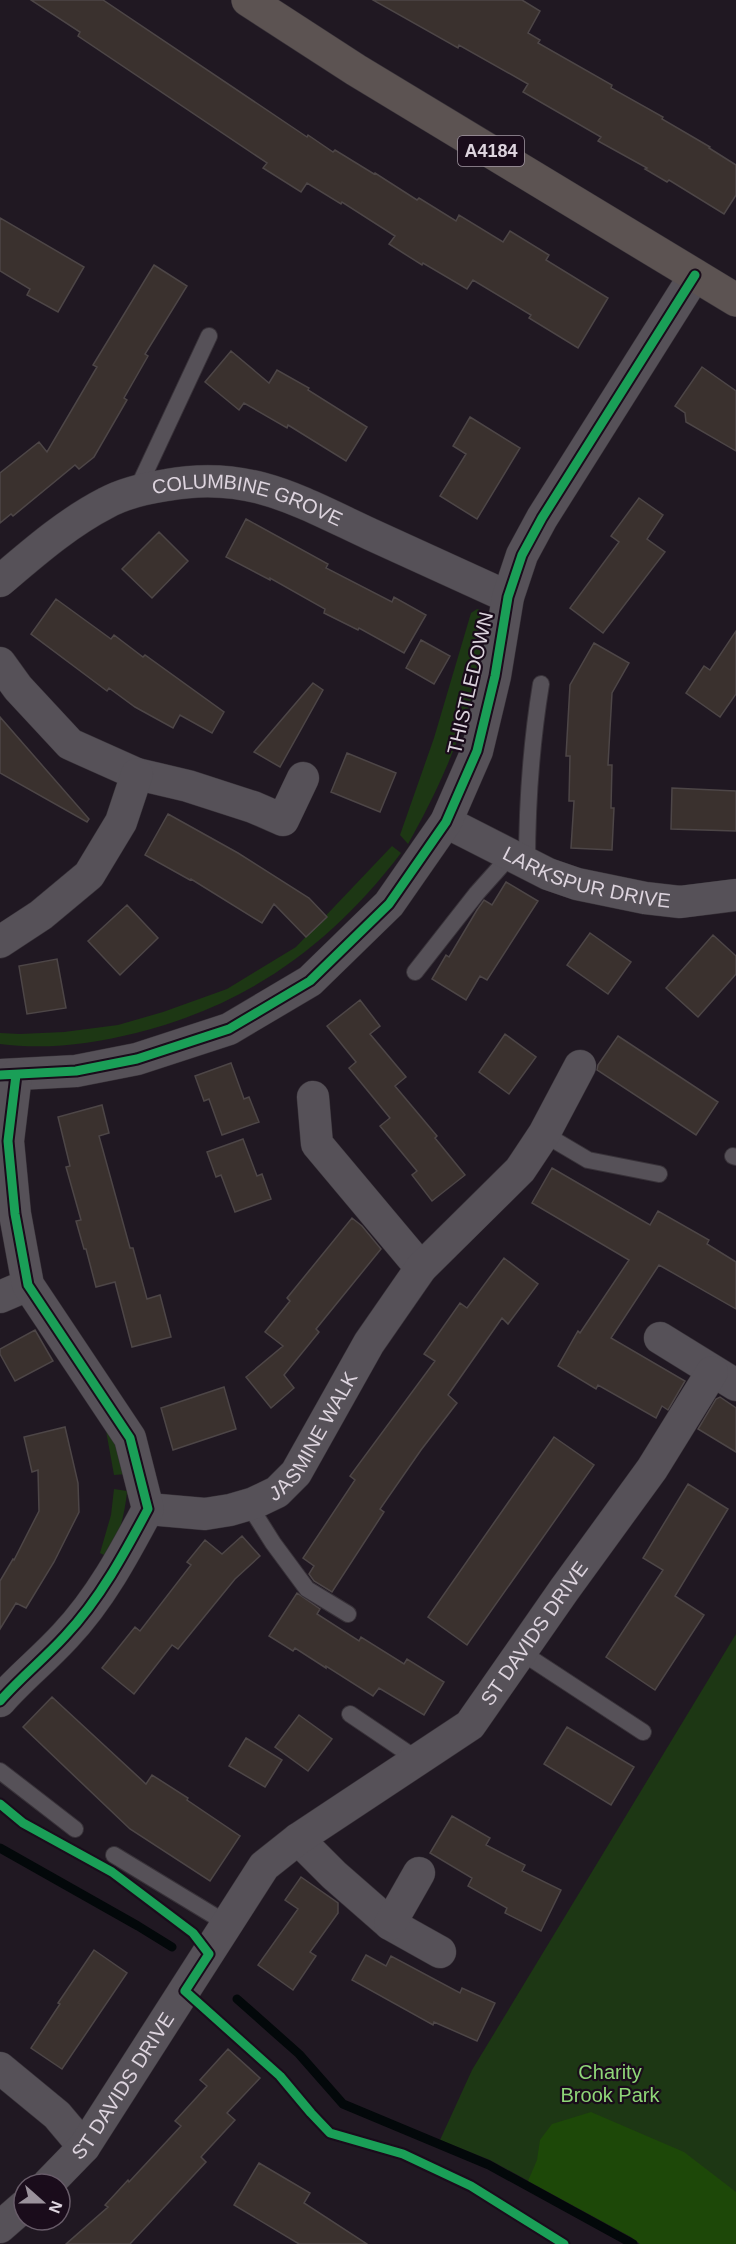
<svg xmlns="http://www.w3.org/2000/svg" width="736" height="2244" viewBox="0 0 736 2244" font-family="Helvetica,sans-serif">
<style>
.green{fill:#1d3714}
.forest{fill:#1d4808}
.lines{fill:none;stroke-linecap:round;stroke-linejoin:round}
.stream{stroke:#03080a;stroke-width:9}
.building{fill:#3a312e;stroke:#4d4647;stroke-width:1.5}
.lane-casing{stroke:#383239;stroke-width:18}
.street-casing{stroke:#383239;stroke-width:33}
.primary-casing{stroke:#383239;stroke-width:34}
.lane{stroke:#565158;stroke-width:16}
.street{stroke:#565158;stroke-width:32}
.primary{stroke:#5c5352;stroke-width:33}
.cycleway-casing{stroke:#1a0c1b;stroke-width:13}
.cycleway{stroke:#1a9f57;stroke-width:9}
.labels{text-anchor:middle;stroke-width:4.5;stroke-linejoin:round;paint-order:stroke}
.shield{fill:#1a0c1b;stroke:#a298a4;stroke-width:1.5}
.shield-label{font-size:18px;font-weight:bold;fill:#ddd4de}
.street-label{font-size:20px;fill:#ddd4de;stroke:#1a0c1b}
.park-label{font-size:20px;fill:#8fd678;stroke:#1a0c1b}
</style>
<rect width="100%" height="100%" fill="#201822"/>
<path class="green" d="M477 609 480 610C492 678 441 786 408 844L400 835 434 738 471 613Z
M392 846 401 853C331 945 248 1005 136 1033 92 1044 45 1050 0 1044V1033L20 1034 64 1032 118 1025 163 1012 227 989 296 947Z
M105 1425H114L126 1474 114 1475Z
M114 1489 127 1491C125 1514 119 1536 108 1557L100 1553 111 1515Z
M736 1634V2244H640L631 2237 490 2160 440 2140 472 2070Z"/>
<path class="forest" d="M591 2112 684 2152 736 2192V2244H640L631 2237 528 2181 537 2160 540 2140 552 2124Z"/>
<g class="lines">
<path class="stream" d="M0 1848 138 1926 172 1947
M237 1999 299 2054 343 2104 489 2165 633 2244"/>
</g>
<path class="building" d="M31 0H103L307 137 308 135 333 152 335 150 374 174 375 173 417 200 419 198 456 221 459 215 503 242 510 231 549 255 546 260 608 298 578 348 529 318 531 315 473 280 467 289 423 263 422 265 389 244 395 236 342 202 341 204 307 183 301 192 263 168 267 163 78 36 80 32Z
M373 0H522L540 11 528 33 540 40 538 43 612 85 611 88 663 117 662 119 710 147 709 148 736 165V195L724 214 669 180 667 182 645 169 647 168 598 141 601 137 523 92 528 84 459 45 458 48Z
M0 218 84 267 58 312 27 295 30 289 0 271Z
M154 265 187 286 145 354 148 356 124 398 127 400 94 457 79 469 75 465 13 516 11 514 0 523V473L39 442 47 452 97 367 93 365Z
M231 351 269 383 277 370 309 388 308 390 367 427 346 461 288 425 287 428 244 403 239 410 205 382Z
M702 367 736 391V451L686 422 685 413 675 406Z
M470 417 520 448 477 519 440 496 466 454 453 446Z
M639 498 663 515 647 539 665 552 603 633 570 608 619 542 611 536Z
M246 519 328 564 326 568 392 602 394 597 426 615 404 653 359 628 358 630 324 613 325 609 270 578V580L226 557Z
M159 532 188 561 152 598 122 569Z
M56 599 111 639 114 635 143 657 145 655 224 712 212 733 180 715 173 728 135 707 109 688 107 691 31 634Z
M736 631V694L720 717 686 693 704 666 710 670Z
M421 640 450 656 434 684 406 668Z
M594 643 629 663 612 693 608 765H612L611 808H614L612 850 571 848 574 801H569L570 756H566L570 685Z
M313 683 323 690 280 767 254 752Z
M0 717 89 819 87 822 0 773Z
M347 753 396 773 380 812 331 792Z
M672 788 736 791V831L671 829Z
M168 814 238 853 309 898 327 917 306 937 274 904 262 923 191 879 190 880 145 855Z
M506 882 538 901 487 980 480 976 466 1000 432 979 446 955 449 957 477 910 484 900 492 905Z
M127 905 158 938 120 975 88 941Z
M590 933 631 962 608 994 567 965Z
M713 935 736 956V974L698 1017 666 988Z
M57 959 66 1008 27 1014 19 966Z
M360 1000 380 1026 370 1034 406 1077 395 1086 437 1136 435 1138 465 1175 432 1201 412 1175 417 1171 380 1126 390 1118 349 1068 356 1062 327 1026Z
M505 1034 536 1057 509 1094 479 1072Z
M618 1036 718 1102 696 1135 597 1070 598 1065Z
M231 1063 244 1099 249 1097 259 1122 222 1135 209 1099 204 1101 195 1076Z
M102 1105 109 1133 99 1136 130 1248H133L147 1299 160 1295 171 1337 132 1347 115 1282 96 1287 86 1249H84L76 1221 81 1220 66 1167 70 1166 58 1117Z
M243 1139 257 1176 262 1174 271 1199 235 1212 221 1175 216 1177 207 1152Z
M552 1168 650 1225 658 1211 709 1240 707 1244 736 1262V1309L659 1265 611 1338 685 1381 668 1410 662 1406 656 1418 598 1385 596 1389 558 1366 578 1331 580 1333 629 1260 532 1203Z
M352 1218 362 1226 381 1249 316 1329 319 1332 284 1375 294 1388 271 1408 246 1377 283 1346 265 1332 290 1301 287 1298Z
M504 1258 538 1284 508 1324 502 1318 448 1395 457 1403 421 1450 380 1509 384 1512 332 1592 314 1581 309 1574 314 1566 303 1558 355 1480 350 1476 435 1361 424 1354 460 1303 467 1308Z
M35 1330 53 1361 15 1381 0 1354V1349Z
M224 1387 236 1429 173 1450 161 1408Z
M720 1397 736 1408V1452L698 1429 716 1399Z
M65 1427 78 1483 79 1512 54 1562 26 1608 16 1603 0 1629V1581L13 1559 14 1560 39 1511 38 1470 32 1472 24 1437Z
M554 1437 594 1465 467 1645 428 1617Z
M688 1484 728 1509 675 1596 704 1615 655 1690 606 1657 663 1570 643 1558Z
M242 1536 260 1556 235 1579 178 1649 172 1645 134 1694 102 1668 135 1627 140 1631 191 1565 187 1562 205 1540 222 1554Z
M297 1593 320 1609 317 1614 359 1641 361 1637 404 1664 407 1659 444 1682 424 1715 379 1688 373 1696 326 1666V1668L295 1648 293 1651 269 1636Z
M52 1697 146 1784 152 1775 188 1798 187 1800 240 1836 210 1881 130 1829 23 1727Z
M299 1715 332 1739 308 1771 275 1747Z
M567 1727 634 1767 611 1805 544 1764Z
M246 1738 282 1760 265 1787 229 1766Z
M452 1816 490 1838 486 1845 525 1865 522 1871 561 1890 541 1931 505 1913 507 1908 468 1886 472 1878 430 1853Z
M301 1877 338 1903V1913L310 1952 316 1956 293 1990 258 1965 298 1909 285 1900Z
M94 1950 127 1973 62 2069 31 2048 60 2004 58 2003Z
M366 1955 386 1966 391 1956 460 1993 462 1988 495 2003 477 2041 434 2022 433 2025 352 1980Z
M228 2049 260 2078 227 2113 235 2120 201 2157 206 2162 130 2244H66L108 2207 105 2205 128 2180 129 2182 181 2126 175 2121 207 2086 200 2080Z
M259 2163 310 2193 304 2203 367 2244H299L234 2205Z"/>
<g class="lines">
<g class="lane-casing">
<path id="lane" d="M136 492 209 336
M527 864C527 802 531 745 541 684
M415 972 477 893 510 856
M544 1134 588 1160 659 1174
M733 1156 736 1157
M249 1505 273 1543 307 1589 348 1614
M521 1652 643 1732
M350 1714 418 1760
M0 1771 75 1829
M114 1855 226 1923"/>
</g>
<g class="street-casing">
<g id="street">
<path id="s1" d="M0 581C33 553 67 523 106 503 124 493 147 488 167 485 249 470 299 501 370 534 416 555 462 576 508 597"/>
<path d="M0 663 18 688 70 744 137 774 188 786 253 807 283 820 303 778"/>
<path id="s2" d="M446 822 548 874 577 884 645 898 680 902 736 895"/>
<path d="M0 942 41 915 89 875 121 822 137 774"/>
<path d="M0 1075 76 1071 137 1059 229 1029 310 981 389 904 446 822 477 751 495 676 508 597 522 555 542 518 695 275"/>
<path d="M313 1097 317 1144 421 1268"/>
<path d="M0 1297 28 1285"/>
<path d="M660 1338 736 1385"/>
<path id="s3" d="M148 1509 205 1514 230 1510 254 1503 277 1492 296 1473 369 1343 421 1268 520 1170 544 1134 580 1066"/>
<path d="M0 1701C20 1678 44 1659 65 1636 100 1599 124 1554 148 1509L130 1438 28 1285 15 1214 8 1141 16 1075"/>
<path d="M298 1839 334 1875 390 1924 440 1952"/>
<path d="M390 1924 419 1873"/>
<path d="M0 2068 57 2115 84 2147"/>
<path id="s4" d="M48 2184 84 2147 264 1866 298 1839 470 1725 564 1590 652 1469 712 1372"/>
<path d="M0 2227 24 2206"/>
</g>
</g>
<g class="primary-casing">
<path id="primary" d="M248 0 356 70 736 300"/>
</g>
<use href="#lane" class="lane"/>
<use href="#street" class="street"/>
<use href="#primary" class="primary"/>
<g class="cycleway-casing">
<path id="cycleway" d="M0 1075 76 1071 137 1059 229 1029 310 981 389 904 446 822 477 751 495 676 508 597 522 555 542 518 695 275
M0 1701C20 1678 44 1659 65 1636 100 1599 124 1554 148 1509L130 1438 28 1285 15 1214 8 1141 16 1075
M0 1804 23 1823 112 1872 193 1933 209 1954 185 1991 280 2076 311 2113 330 2133 403 2154 471 2186 564 2244"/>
</g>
<use href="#cycleway" class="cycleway"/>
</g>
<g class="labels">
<rect class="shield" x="458" y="136" width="66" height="30" rx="4.5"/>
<g class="shield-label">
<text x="491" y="157">A4184</text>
</g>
<g class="street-label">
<text dy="7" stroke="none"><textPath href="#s1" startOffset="279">COLUMBINE GROVE</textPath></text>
<text transform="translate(470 683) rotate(-77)" y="7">THISTLEDOWN</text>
<text dy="7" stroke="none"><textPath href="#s2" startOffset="153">LARKSPUR DRIVE</textPath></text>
<text dy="7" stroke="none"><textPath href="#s3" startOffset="200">JASMINE WALK</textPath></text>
<text dy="7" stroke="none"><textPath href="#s4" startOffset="747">ST DAVIDS DRIVE</textPath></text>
<text dy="7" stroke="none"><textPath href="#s4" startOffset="124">ST DAVIDS DRIVE</textPath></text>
</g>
<g class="park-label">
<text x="610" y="2079">Charity<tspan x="610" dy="23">Brook Park</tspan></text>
</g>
</g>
<g transform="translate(42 2202) rotate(111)"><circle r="28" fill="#1a0c1b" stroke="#685c69" stroke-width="1.5"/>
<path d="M0-4.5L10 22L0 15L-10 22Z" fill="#9b929c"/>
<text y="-9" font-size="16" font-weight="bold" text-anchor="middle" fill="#ddd4de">N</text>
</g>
</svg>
